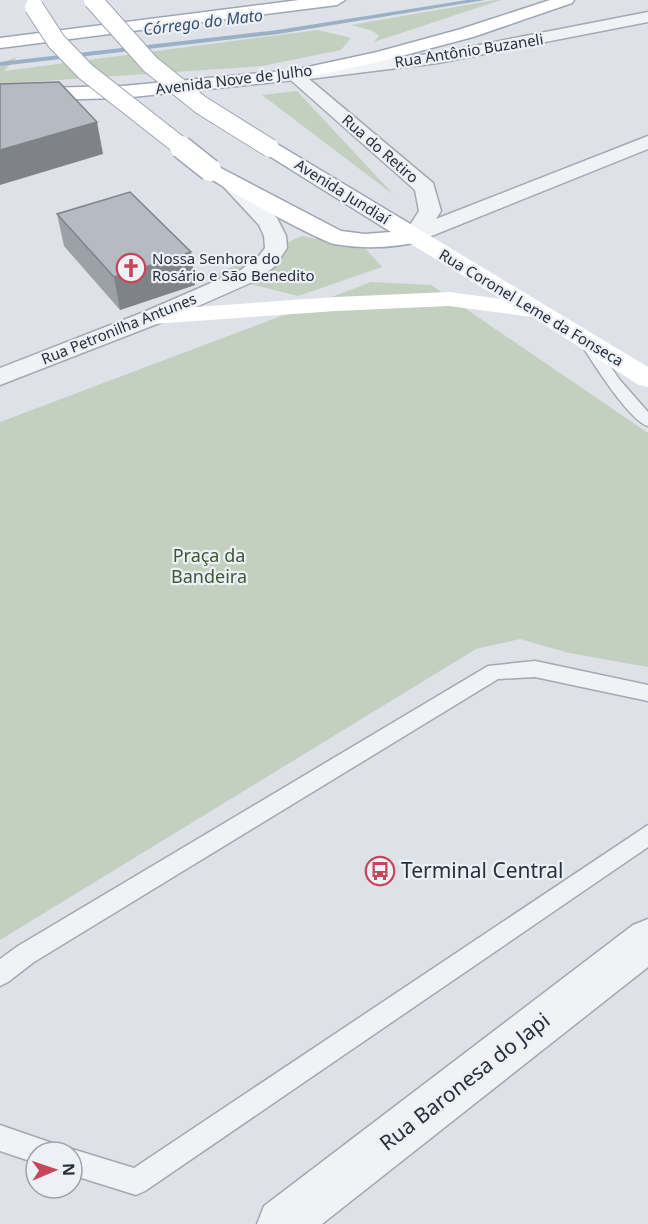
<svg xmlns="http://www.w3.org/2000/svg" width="648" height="1224" viewBox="0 0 648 1224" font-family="'Noto Sans',sans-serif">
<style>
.green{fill:#c4d0bf}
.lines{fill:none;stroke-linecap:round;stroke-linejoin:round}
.stream{fill:#99b0c6;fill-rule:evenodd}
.service-casing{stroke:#a3a8b1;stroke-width:3}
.tertiary-casing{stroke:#a3a8b1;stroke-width:3}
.primary-casing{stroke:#9da6b2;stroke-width:3}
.service{fill:#f0f2f5;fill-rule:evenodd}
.tertiary{fill:#f0f2f5;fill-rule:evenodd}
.secondary{fill:#fff;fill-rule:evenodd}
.primary{fill:#fff;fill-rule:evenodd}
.primary-bridge-far1-casing{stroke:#9da6b2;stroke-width:20;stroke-linecap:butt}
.primary-bridge-casing{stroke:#9da6b2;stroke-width:25;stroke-linecap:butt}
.primary-bridge-far1{stroke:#fff;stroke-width:18}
.primary-bridge{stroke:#fff;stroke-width:22}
.wall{fill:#9ca1a8}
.shaded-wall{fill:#7f8388}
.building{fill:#b5bbc3;stroke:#7f8388;stroke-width:1.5}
.labels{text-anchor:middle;stroke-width:4.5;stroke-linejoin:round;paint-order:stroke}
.far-street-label{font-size:15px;fill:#27303d;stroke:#edf0f4}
.far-poi-label{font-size:15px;fill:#27303d;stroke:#edf0f4;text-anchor:start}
.far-water-label{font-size:16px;font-style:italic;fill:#334f6f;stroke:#edf0f4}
.park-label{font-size:18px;fill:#3d5835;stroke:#edf0f4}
.near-poi-label{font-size:21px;fill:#27303d;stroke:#edf0f4;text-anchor:start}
.near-street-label{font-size:21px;fill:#27303d;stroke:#edf0f4}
</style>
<rect width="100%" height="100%" fill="#dee1e7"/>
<path class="green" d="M495 0H501L374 42 379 36 373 31 351 25Z
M318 30 351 38 341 50 262 66 0 84V63L17 57 4 71Z
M297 91 394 195 262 95Z
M302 236 365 248 382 267 298 296 214 275Z
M371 282 431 285 648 433V667L569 653 520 639 476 649 0 940V422Z"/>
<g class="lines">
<path class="stream" d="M467 0H485L278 34 0 66V62L278 30Z"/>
<g class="service-casing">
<path id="service" d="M585 335 590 336 619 379 648 412V426C629 421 589 357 578 339Z
M535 661 648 685V701L535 677 498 679 34 962 8 982 0 986V959L18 946 488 666Z
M648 825V847L145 1191 136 1195 72 1175V1152H64L72 1149 134 1168Z
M0 1125 52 1143 56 1152H36V1163L0 1151Z"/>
</g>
<g class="tertiary-casing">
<path id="tertiary" d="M648 12V22L438 63 309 79 433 183 441 211 436 219 648 136V149L414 243 406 241 403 236 419 211 415 190 285 75 288 71 294 70 438 53Z
M231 177 238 179 277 218 286 236 287 248 275 266 257 280 162 322 0 385V368L144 312 241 270 259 256 265 248 264 236 259 225 220 183 224 179Z
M648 919V967L322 1224H257L264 1206 633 925Z"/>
</g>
<g class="primary-casing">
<path id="primary" d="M299 0H345L337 5 0 48V38Z
M550 0H574L572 3 473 37 379 62 294 80 123 98 0 101V89L123 86 294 70 377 52 461 29Z
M270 142 277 144 422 231 425 236 422 241C394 248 362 249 334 244 319 240 207 181 200 170L203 166 210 164 217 166 341 231 365 234 391 232 263 152 260 148 263 144Z"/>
</g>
<use href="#service" class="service"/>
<use href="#tertiary" class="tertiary"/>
<path class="secondary" d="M414 229 422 231 648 367V387L639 385 532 317 449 306 336 311 153 324 144 322 141 317 144 312 153 310 336 297 449 292 501 299 406 241 403 236 406 231Z"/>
<use href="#primary" class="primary"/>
<g class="primary-bridge-far1-casing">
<path id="primary-bridge-far1" d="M93 0 150 64 201 105 270 148
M34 7 56 41 86 72 183 148"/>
</g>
<g class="primary-bridge-casing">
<path id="primary-bridge" d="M181 147 210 170"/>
</g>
<use href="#primary-bridge-far1" class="primary-bridge-far1"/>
<use href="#primary-bridge" class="primary-bridge"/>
</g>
<path class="wall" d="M57 214 191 252 195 285 120 310 64 246Z"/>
<path class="shaded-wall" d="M97 122 103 154 0 185V150Z
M191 252 195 285 120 310 114 277Z"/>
<path class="building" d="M59 82 97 122 0 150V84Z
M130 192 191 252 114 277 57 214Z"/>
<defs>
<g id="church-ring" transform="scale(1.5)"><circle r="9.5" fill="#edf0f4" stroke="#c8465d" stroke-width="1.5"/><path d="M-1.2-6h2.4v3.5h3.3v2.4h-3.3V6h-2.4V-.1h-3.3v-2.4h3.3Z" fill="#c8465d"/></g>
<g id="bus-ring" transform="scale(1.5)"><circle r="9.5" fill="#edf0f4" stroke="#c8465d" stroke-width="1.5"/><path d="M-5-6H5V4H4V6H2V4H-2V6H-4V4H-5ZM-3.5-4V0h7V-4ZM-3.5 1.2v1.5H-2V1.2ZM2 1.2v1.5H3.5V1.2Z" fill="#c8465d"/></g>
</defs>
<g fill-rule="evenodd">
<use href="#church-ring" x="131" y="268"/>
<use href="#bus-ring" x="380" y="871"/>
</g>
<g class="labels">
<g class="far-street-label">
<text transform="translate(469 51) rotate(-9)" y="5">Rua Antônio Buzaneli</text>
<text transform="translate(234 80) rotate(-7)" y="5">Avenida Nove de Julho</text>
<text transform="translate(380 149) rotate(41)" y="5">Rua do Retiro</text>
<text transform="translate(342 192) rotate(32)" y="5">Avenida Jundiaí</text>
<text transform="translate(531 308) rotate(31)" y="5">Rua Coronel Leme da Fonseca</text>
<text transform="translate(119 329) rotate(-22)" y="5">Rua Petronilha Antunes</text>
</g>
<g class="far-poi-label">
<text x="152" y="264">Nossa Senhora do<tspan x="152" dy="17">Rosário e São Benedito</tspan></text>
</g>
<g class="far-water-label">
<text transform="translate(203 22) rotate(-7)" y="6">Córrego do Mato</text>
</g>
<g class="park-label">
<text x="209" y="562">Praça da<tspan x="209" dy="21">Bandeira</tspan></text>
</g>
<g class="near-poi-label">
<text x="401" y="878">Terminal Central</text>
</g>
<g class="near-street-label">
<text transform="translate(465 1082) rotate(-38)" y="7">Rua Baronesa do Japi</text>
</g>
</g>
<g transform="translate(54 1170) rotate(88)"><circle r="28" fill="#edf0f4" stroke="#9ea3ab" stroke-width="1.5"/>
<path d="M0-4.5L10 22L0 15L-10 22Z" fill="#c8465d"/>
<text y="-9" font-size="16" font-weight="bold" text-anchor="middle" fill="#27303d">N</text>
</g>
</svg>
